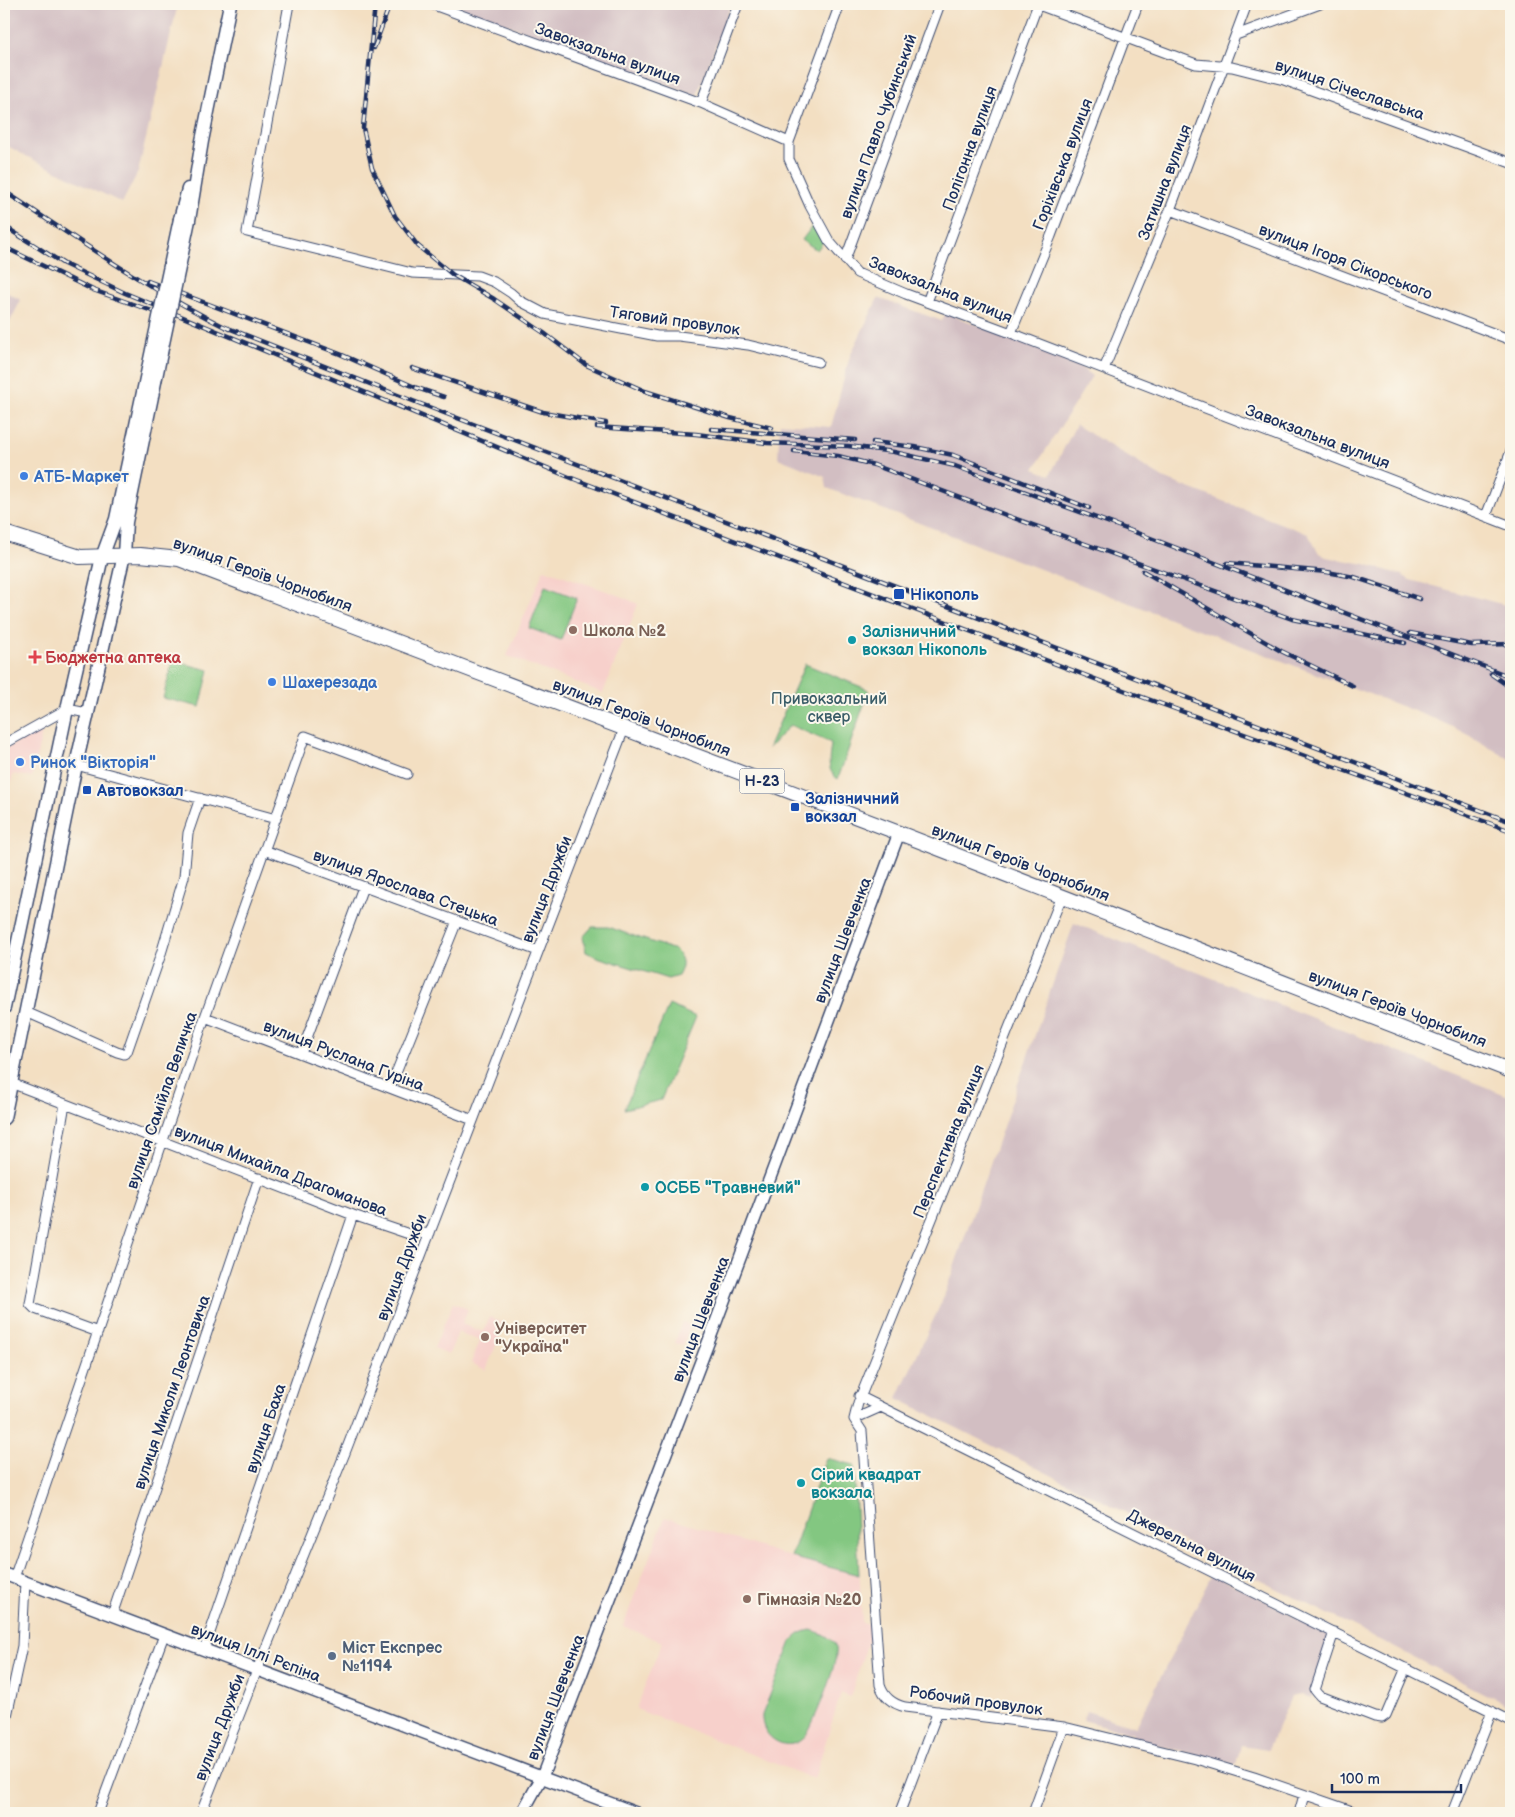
<svg xmlns="http://www.w3.org/2000/svg" width="1515" height="1817" viewBox="0 0 1515 1817" font-family="'Balsamiq Sans',sans-serif">
<style>
.built{fill:#f7d0cb}
.industrial{fill:#d2bec2}
.green{fill:#83c781;stroke:#4f7b70}
.lines{fill:none;stroke-linecap:round;stroke-linejoin:round}
.minor-casing{stroke:#3b496d;stroke-width:11}
.tertiary-casing{stroke:#3b496d;stroke-width:14}
.secondary-casing{stroke:#3b496d;stroke-width:15}
.primary-casing{stroke:#3b496d;stroke-width:16}
.minor{stroke:#fff;stroke-width:9}
.tertiary{stroke:#fff;stroke-width:11}
.secondary{stroke:#fff;stroke-width:12}
.primary{stroke:#fff;stroke-width:14}
.rail-casing{stroke:#1b2f5e;stroke-width:4.5}
.rail{stroke:#fbf7ec;stroke-width:2.5;stroke-dasharray:8;stroke-linecap:butt}
.secondary-bridge-casing{stroke:#3b496d;stroke-width:15;stroke-linecap:butt}
.secondary-bridge{stroke:#fff;stroke-width:12}
.shop-dot{fill:#3f7fe0;stroke:#fbf7ec;stroke-width:2}
.transit-dot{fill:#1a4fb4;stroke:#fbf7ec;stroke-width:2}
.education-dot{fill:#8d6e63;stroke:#fbf7ec;stroke-width:2}
.culture-dot{fill:#0f9aa8;stroke:#fbf7ec;stroke-width:2}
.health-dot{fill:#e0444e;stroke:#fbf7ec;stroke-width:2}
.service-dot{fill:#5c6f8a;stroke:#fbf7ec;stroke-width:2}
.labels{text-anchor:middle;stroke-width:4;stroke-linejoin:round;paint-order:stroke}
.shield{fill:#fbf7ec;stroke:#5e6b89;stroke-width:1}
.shield-label{font-size:15px;font-weight:bold;fill:#1b2f5e}
.street-label{font-size:16px;fill:#1b2f5e;stroke:#fbf7ec}
.shop-label{font-size:16px;font-weight:bold;fill:#366cbe;stroke:#fbf7ec;text-anchor:start}
.transit-label{font-size:16px;font-weight:bold;fill:#164399;stroke:#fbf7ec;text-anchor:start}
.education-label{font-size:16px;font-weight:bold;fill:#785e54;stroke:#fbf7ec;text-anchor:start}
.culture-label{font-size:16px;font-weight:bold;fill:#0d838f;stroke:#fbf7ec;text-anchor:start}
.health-label{font-size:16px;font-weight:bold;fill:#be3a42;stroke:#fbf7ec;text-anchor:start}
.park-label{font-size:16px;fill:#3a5d68;stroke:#fbf7ec}
.service-label{font-size:16px;font-weight:bold;fill:#4e5e75;stroke:#fbf7ec;text-anchor:start}
</style>
<rect width="100%" height="100%" fill="#fbf7ec"/>
<filter id="ink" filterUnits="userSpaceOnUse"><feTurbulence type="fractalNoise" baseFrequency=".02" numOctaves="2"/><feDisplacementMap in="SourceGraphic" scale="10" xChannelSelector="R" yChannelSelector="G"/><feConvolveMatrix kernelMatrix="1 2 1 2 8 2 1 2 1" color-interpolation-filters="sRGB"/></filter>
<filter id="wash" filterUnits="userSpaceOnUse"><feTurbulence type="fractalNoise" baseFrequency=".0096" numOctaves="4" result="noise"/><feDisplacementMap in="SourceGraphic" scale="20" xChannelSelector="R" yChannelSelector="G"/><feGaussianBlur stdDeviation="1.12" result="paint"/><feColorMatrix in="noise" values="0 0 0 0 0 0 0 0 0 0 0 0 0 0 0 0 0 1.4 0 .05"/><feComposite in="paint" operator="in"/></filter>
<g filter="url(#wash)">
<rect width="100%" height="100%" fill="#f3dfc2"/>
<path class="built" d="M544 569 621 596 638 604 603 693 507 656Z
M43 728 32 777 13 774 11 783 4 782V750Z
M453 1303 468 1309 462 1324 483 1332 490 1317 505 1323 486 1370 471 1363 480 1341 458 1332 449 1354 434 1348Z
M682 1322 690 1325 683 1346 675 1343Z
M826 1458 854 1465 862 1623 873 1626 850 1697 841 1693 814 1779 636 1709 662 1642 623 1626 665 1517 791 1557Z"/>
<path class="industrial" d="M4 4H178L138 172 122 203 24 155 4 144Z
M452 4H731L697 95Z
M4 291 21 300 4 333Z
M878 298 942 321 946 313 1074 362 1092 376 1034 469 1050 475 1076 425 1163 478 1308 534 1319 553 1326 557 1365 564 1402 575 1410 580 1509 606 1511 605V760L1463 732 1435 719 827 488 825 477 778 458 780 423 831 427 850 356Z
M1074 923 1511 1097V1707L1352 1626 897 1398 943 1299Z
M1212 1574 1331 1634 1311 1698 1301 1695 1291 1697 1268 1749 1241 1745 1236 1764 1221 1761 1131 1738 1133 1734 1083 1720 1086 1711 1136 1727Z"/>
<path class="green" d="M813 225 823 242 817 250 802 240Z
M545 586 577 598 561 640 529 628Z
M173 661 209 670 200 707 163 698Z
M805 664 869 690 838 779C825 770 830 757 831 743L790 725 768 749Z
M592 927H608L675 950C684 959 684 965 678 976L668 979 597 957 586 952 583 937Z
M669 1005 696 1017 661 1100 624 1109Z
M826 1458 854 1465 859 1575 791 1557Z
M811 1630C821 1633 831 1636 836 1647 840 1659 814 1723 806 1735 790 1756 760 1739 762 1715L791 1642C797 1635 801 1632 811 1630Z"/>
</g>
<g filter="url(#ink)">
<g class="lines">
<g class="minor-casing">
<path id="minor" d="M289 4 247 232 412 273 478 276 494 282 511 293 520 301 545 314 657 336H679L748 345 818 362
M431 4 701 103 789 142V159L810 206 829 241 857 273 906 294 1011 333 1511 526
M1036 4 1196 64 1232 67 1284 80 1511 163
M1236 35 1320 4
M701 103 738 4
M789 142 840 4
M1170 210 1511 340
M845 260 940 4
M927 302 1038 4
M1011 333 1051 236 1138 4
M1104 369 1170 210 1247 4
M1486 516 1511 451
M4 744 67 709 87 713
M76 765 276 819
M264 850 538 951
M1062 896 858 1403 854 1419 862 1431 880 1685C884 1698 893 1704 905 1707L1064 1727 1195 1759 1254 1777 1358 1813
M26 1012 117 1052 124 1054 127 1052 160 957 184 877 188 833 200 798
M205 1017 473 1120
M301 1054 363 887
M11 1083 353 1215 409 1234 430 1233
M390 1088 457 921
M65 1104 30 1304 35 1309 98 1332
M859 1396 1511 1721
M854 1419 881 1407
M14 1578 205 1017 305 736 407 774
M112 1615 259 1178
M1334 1632 1315 1690 1320 1696 1375 1717 1382 1718 1386 1715 1406 1668
M204 1650 353 1215
M4 1730 22 1646 25 1582
M901 1809 938 1711
M98 1813 164 1635
M201 1813 257 1670 345 1453 624 729
M1033 1813 1064 1727
M1299 1813 1304 1795
M1452 1813 1492 1711"/>
</g>
<g class="tertiary-casing">
<path id="tertiary" d="M4 1574 636 1813
M522 1813 542 1777 713 1330 899 833"/>
</g>
<g class="secondary-casing">
<path id="secondary" d="M180 219 188 189
M189 220 202 141 230 4
M4 1008 67 709 102 557 116 519 152 350
M4 1118 76 765 124 555 126 522 161 353"/>
</g>
<g class="primary-casing">
<path id="primary" d="M4 533 80 557 140 555 179 559 899 833 1511 1071"/>
</g>
<use href="#minor" class="minor"/>
<use href="#tertiary" class="tertiary"/>
<use href="#secondary" class="secondary"/>
<use href="#primary" class="primary"/>
<g class="rail-casing">
<path id="rail" d="M375 4 363 128 372 168 395 216 418 246 453 275 494 299 544 333 586 365 645 391 730 418 772 428
M374 48 390 4
M4 191C77 239 149 290 229 329
M4 226 64 264 125 293 569 477 1134 694 1511 831
M4 247 93 290 155 312
M148 281 340 354 417 388 444 397
M223 326 413 401 1511 822
M412 368 543 412 606 423
M597 427 696 434 767 443 848 446 894 452 955 466 1148 537 1511 677
M711 429 855 440
M873 442 915 447 953 455 1089 508
M794 451 838 456 874 465 1011 517 1292 619 1405 643
M1227 563 1327 572 1354 577 1420 599
M1143 571 1281 651 1353 686
M1410 633 1472 645 1511 644
M1491 674 1511 688"/>
</g>
<use href="#rail" class="rail"/>
<g class="secondary-bridge-casing">
<path id="secondary-bridge" d="M152 350 180 219
M161 353 189 220"/>
</g>
<use href="#secondary-bridge" class="secondary-bridge"/>
</g>
</g>
<g class="shop-dot">
<circle cx="24" cy="476" r="5"/>
<circle cx="272" cy="682" r="5"/>
<circle cx="20" cy="762" r="5"/>
</g>
<g class="transit-dot">
<rect x="893" y="588" width="12" height="12" rx="2.5"/>
<rect x="82" y="785" width="10" height="10" rx="2.5"/>
<rect x="790" y="802" width="10" height="10" rx="2.5"/>
</g>
<g class="education-dot">
<circle cx="573" cy="630" r="5"/>
<circle cx="485" cy="1337" r="5"/>
<circle cx="747" cy="1599" r="5"/>
</g>
<g class="culture-dot">
<circle cx="852" cy="640" r="5"/>
<circle cx="645" cy="1187" r="5"/>
<circle cx="801" cy="1483" r="5"/>
</g>
<path class="health-dot" d="M32.5 649.5h5v5h5v5h-5v5h-5v-5h-5v-5h5z"/>
<circle class="service-dot" cx="332" cy="1656" r="5"/>
<g class="labels">
<rect class="shield" x="739.5" y="768.5" width="45" height="25" rx="4"/>
<g class="shield-label">
<text x="762" y="786">Н-23</text>
</g>
<g class="street-label">
<text transform="translate(608 53) rotate(20)" y="6">Завокзальна вулиця</text>
<text transform="translate(1350 89) rotate(19)" y="6">вулиця Січеславська</text>
<text transform="translate(878 126) rotate(-70)" y="6">вулиця Павло Чубинський</text>
<text transform="translate(969 148) rotate(-70)" y="6">Полігонна вулиця</text>
<text transform="translate(1062 164) rotate(-69)" y="6">Горіхівська вулиця</text>
<text transform="translate(1164 182) rotate(-69)" y="6">Затишна вулиця</text>
<text transform="translate(1346 261) rotate(21)" y="6">вулиця Ігоря Сікорського</text>
<text transform="translate(941 289) rotate(22)" y="6">Завокзальна вулиця</text>
<text transform="translate(675 320) rotate(8)" y="6">Тяговий провулок</text>
<text transform="translate(1318 436) rotate(21)" y="6">Завокзальна вулиця</text>
<text transform="translate(263 574) rotate(20)" y="6">вулиця Героїв Чорнобиля</text>
<text transform="translate(642 717) rotate(21)" y="6">вулиця Героїв Чорнобиля</text>
<text transform="translate(1021 862) rotate(21)" y="6">вулиця Героїв Чорнобиля</text>
<text transform="translate(406 887) rotate(20)" y="6">вулиця Ярослава Стецька</text>
<text transform="translate(546 889) rotate(-69)" y="6">вулиця Дружби</text>
<text transform="translate(842 940) rotate(-69)" y="6">вулиця Шевченка</text>
<text transform="translate(1398 1008) rotate(21)" y="6">вулиця Героїв Чорнобиля</text>
<text transform="translate(344 1055) rotate(21)" y="6">вулиця Руслана Гуріна</text>
<text transform="translate(161 1100) rotate(-71)" y="6">вулиця Самійла Величка</text>
<text transform="translate(948 1141) rotate(-68)" y="6">Перспективна вулиця</text>
<text transform="translate(281 1170) rotate(21)" y="6">вулиця Михайла Драгоманова</text>
<text transform="translate(401 1267) rotate(-69)" y="6">вулиця Дружби</text>
<text transform="translate(700 1319) rotate(-69)" y="6">вулиця Шевченка</text>
<text transform="translate(171 1392) rotate(-71)" y="6">вулиця Миколи Леонтовича</text>
<text transform="translate(265 1428) rotate(-71)" y="6">вулиця Баха</text>
<text transform="translate(1192 1545) rotate(27)" y="6">Джерельна вулиця</text>
<text transform="translate(256 1652) rotate(21)" y="6">вулиця Іллі Рєпіна</text>
<text transform="translate(555 1697) rotate(-69)" y="6">вулиця Шевченка</text>
<text transform="translate(976 1700) rotate(8)" y="6">Робочий провулок</text>
<text transform="translate(219 1727) rotate(-69)" y="6">вулиця Дружби</text>
</g>
<g class="shop-label">
<text x="34" y="482">АТБ-Маркет</text>
<text x="282" y="688">Шахерезада</text>
<text x="30" y="768">Ринок "Вікторія"</text>
</g>
<g class="transit-label">
<text x="910" y="600">Нікополь</text>
<text x="97" y="796">Автовокзал</text>
<text x="805" y="804">Залізничний<tspan x="805" dy="18">вокзал</tspan></text>
</g>
<g class="education-label">
<text x="583" y="636">Школа №2</text>
<text x="495" y="1334">Університет<tspan x="495" dy="18">"Україна"</tspan></text>
<text x="757" y="1605">Гімназія №20</text>
</g>
<g class="culture-label">
<text x="862" y="637">Залізничний<tspan x="862" dy="18">вокзал Нікополь</tspan></text>
<text x="655" y="1193">ОСББ "Травневий"</text>
<text x="811" y="1480">Сірий квадрат<tspan x="811" dy="18">вокзала</tspan></text>
</g>
<g class="health-label">
<text x="45" y="663">Бюджетна аптека</text>
</g>
<g class="park-label">
<text x="829" y="704">Привокзальний<tspan x="829" dy="18">сквер</tspan></text>
</g>
<g class="service-label">
<text x="342" y="1653">Міст Експрес<tspan x="342" dy="18">№1194</tspan></text>
</g>
</g>
<rect width="1515" height="1817" fill="none" stroke="#fbf7ec" stroke-width="20"/>
<path d="M1332 1784v8h129v-8" fill="none" stroke="#1b2f5e" stroke-width="2.5"/>
<text x="1340" y="1784" font-size="15" fill="#1b2f5e" stroke="#fbf7ec" stroke-width="4" paint-order="stroke">100 m</text>
</svg>
